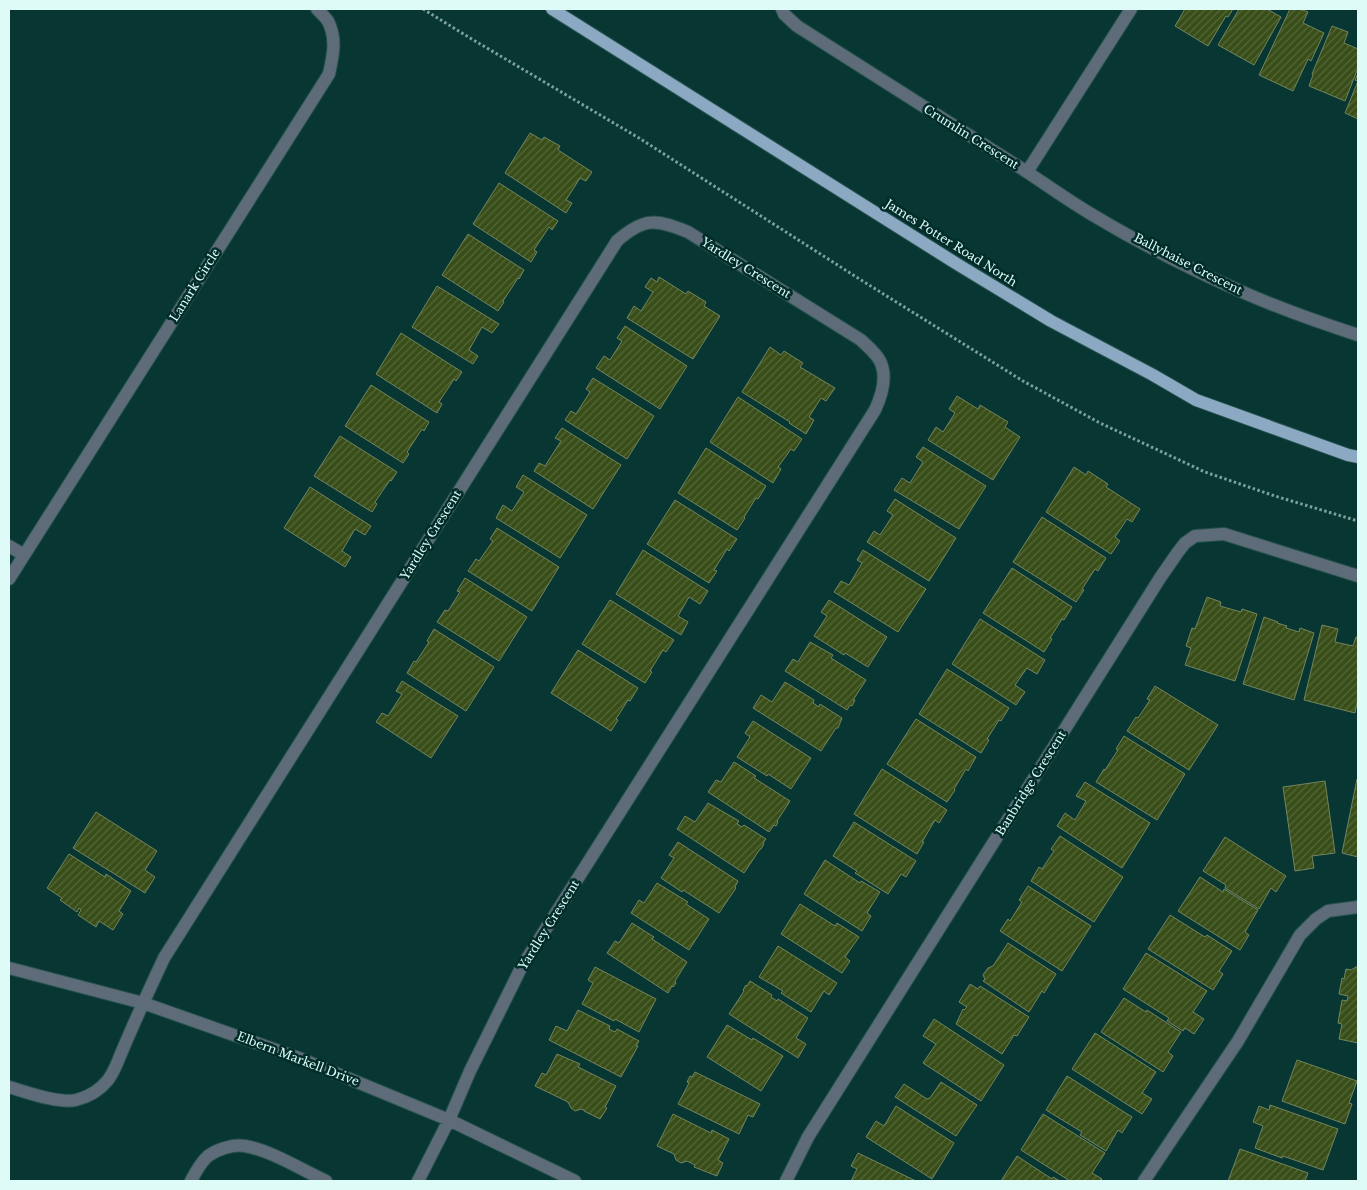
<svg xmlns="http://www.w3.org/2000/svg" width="1367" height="1190" viewBox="0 0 1367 1190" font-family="'Libre Baskerville',serif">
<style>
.building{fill:url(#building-hatch);stroke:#73855e}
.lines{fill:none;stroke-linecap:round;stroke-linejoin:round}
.minor-casing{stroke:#26524e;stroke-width:14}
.major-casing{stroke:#26524e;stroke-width:14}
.path{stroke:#7ca19d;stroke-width:3;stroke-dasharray:2.5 2.5;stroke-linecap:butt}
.minor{stroke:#5e6c79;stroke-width:12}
.major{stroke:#8ca9c4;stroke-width:12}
.labels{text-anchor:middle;stroke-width:5;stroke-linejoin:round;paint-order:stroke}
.street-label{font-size:12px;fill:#defbf7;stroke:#002c29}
</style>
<defs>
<pattern id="building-hatch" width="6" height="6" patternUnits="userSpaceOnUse" patternTransform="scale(1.25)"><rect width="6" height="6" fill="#384d17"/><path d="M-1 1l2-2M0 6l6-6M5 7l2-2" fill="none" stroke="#54683a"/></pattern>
</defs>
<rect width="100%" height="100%" fill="#083633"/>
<path class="building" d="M1185 9H1233L1228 17 1226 16 1208 46 1175 26Z
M1239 9H1267L1281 17 1254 65 1218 45Z
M1290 9H1300L1308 12 1303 23 1324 33 1311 61 1308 59 1293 91 1259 75Z
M1332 26 1348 32 1344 43 1358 49V68L1345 101 1309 86 1313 75 1312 74Z
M1358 73V119L1345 113 1358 81 1355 80Z
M530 133 542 140 544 137 560 146 558 150 592 172 586 181 580 178 566 200 572 203 566 213 505 173Z
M499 183 558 221 552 230 549 227 534 250 537 252 531 262 473 224Z
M468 234 524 270 519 279 518 278 503 301 504 302 498 311 442 275Z
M659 277 686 294 688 291 706 302 704 306 720 316 693 359 627 318 634 306 641 311 653 292 645 287 651 278 657 282Z
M437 286 499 324 492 333 482 327 469 350 478 356 473 364 412 327Z
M625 326 687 366 660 409 596 368 604 356 610 360 622 341 617 338Z
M401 333 462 372 456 381 454 379 439 402 442 404 437 413 376 374Z
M770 347 781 355 784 351 803 363 800 367 835 388 826 401 821 398 809 417 814 420 806 434 789 423 790 422 742 392Z
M593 378 654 416 627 459 565 420 571 411 576 414 590 392 586 389Z
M371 385 429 422 424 431 422 429 407 452 409 454 403 463 345 426Z
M957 396 978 409 980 405 1008 422 1005 427 1020 437 993 480 928 440 936 427 943 432 955 413 949 409Z
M738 397 802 439 794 451 791 449 778 467 781 469 773 483 710 442Z
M562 428 621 465 593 509 534 471 539 463 545 466 561 441 555 438Z
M340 436 397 472 391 481 390 480 375 502 377 504 372 512 314 476Z
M923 447 986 486 959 529 894 490 902 478 910 483 923 462 916 457Z
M706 448 766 486 758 499 756 498 744 517 745 518 737 530 678 493Z
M1074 467 1086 475 1088 471 1108 484 1106 487 1140 509 1132 522 1127 519 1115 537 1120 541 1111 554 1046 512Z
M523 475 587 515 560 558 496 518 503 505 512 511 524 492 516 487Z
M310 487 371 526 365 535 355 529 342 551 351 557 345 567 284 528Z
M895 499 956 538 929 581 867 542 874 531 880 535 893 515 887 511Z
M675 500 737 539 729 551 727 549 714 570 717 571 709 583 647 544Z
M1042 517 1106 558 1098 571 1095 569 1082 589 1084 590 1076 602 1013 562Z
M497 528 559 567 532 611 468 571 476 559 479 561 493 541 490 539Z
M643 550 708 591 700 604 689 597 678 616 688 622 681 635 616 594Z
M863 550 926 589 898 632 834 592 841 581 849 585 862 563 857 560Z
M1012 568 1072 607 1064 620 1062 619 1050 638 1052 639 1044 652 983 613Z
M465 578 527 617 499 661 437 622 445 610 448 611 460 592 457 591Z
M1207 597 1221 602 1220 606 1241 612 1242 609 1257 614 1235 681 1185 665 1191 648 1186 646 1192 628 1195 629Z
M610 600 674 640 666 652 663 650 650 671 652 672 645 683 582 644Z
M829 600 887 637 868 667 845 653 844 655 814 636 827 616 821 612Z
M1264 617 1278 622 1277 623 1287 626 1286 628 1299 632 1300 628 1314 633 1294 700 1243 684Z
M980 619 1045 660 1037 674 1027 668 1015 685 1025 692 1016 705 952 664Z
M1322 625 1338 629 1335 642 1353 646 1356 637H1358V697L1355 713 1304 700Z
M434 629 494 667 466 711 407 673 414 661 416 662 429 642 427 641Z
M810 642 833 655 831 658 866 680 853 700H855L852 706 850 705 847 710 785 671 793 659 798 662Z
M578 650 638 688 630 701 628 700 616 719 618 720 611 731 551 693Z
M947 669 1009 708 1001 721 999 720 987 739 989 740 981 753 919 714Z
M402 681 458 716 431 758 376 722 382 713 388 716 402 694 396 691Z
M785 682 814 700 813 703 819 707 820 704 842 718 838 728H836L821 751 753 708 761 695 772 702Z
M1155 686 1218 725 1189 770 1127 731 1136 717 1138 718 1150 700 1147 699Z
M916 719 976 757 968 771 966 769 954 789 955 790 947 802 887 764Z
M753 721 811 758 791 789 768 774 767 776 737 757 750 737 745 733Z
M1124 736 1185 774 1157 820 1096 782 1104 769 1105 770 1118 750 1116 749Z
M734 762 756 776 754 778 790 801 777 821 778 822 776 826 774 825 769 832 708 792 716 780 721 782Z
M882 769 947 810 939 823 935 820 922 842H924L917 854 854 814Z
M1357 779H1358V857L1342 853Z
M1325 781 1335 853 1312 856 1314 868 1295 871 1283 787Z
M1085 782 1150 823 1122 868 1057 826 1065 813 1075 820 1086 801 1076 796Z
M708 803 739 821 737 824 742 827 744 825 766 839 763 843 764 844 761 849H760L744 873 677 829 685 816 695 822Z
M96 812 157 851 145 870 155 877 145 893 73 848Z
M854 822 916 861 906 877 901 874 888 894 855 873 857 871 833 856Z
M1060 836 1123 877 1094 922 1031 881 1039 867 1042 869 1054 851 1051 849Z
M1225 837 1286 876 1276 892 1271 888 1259 909 1225 888 1226 885 1203 871Z
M678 842 738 881 735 887 736 888 719 913 683 890 682 892 661 878 674 858 669 855Z
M69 854 105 877 106 874 131 891 119 911 123 914 113 930 99 921 96 927 78 915 81 910 79 908 77 912 60 900 62 898 47 888Z
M825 860 860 883 861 881 880 892 867 913 871 916 862 931 804 894Z
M1200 877 1223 892 1224 889 1258 910 1245 932 1249 935 1240 950 1178 911Z
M657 883 688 902 686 904 709 919 689 950 631 913 639 900 644 903Z
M1028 886 1091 926 1062 971 1000 931 1008 919 1010 921 1022 902 1019 900Z
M800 904 835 926 837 923 859 937 845 957 850 961 842 973 781 934Z
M1170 915 1205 937 1207 935 1232 951 1219 971 1223 974 1213 990 1148 949Z
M632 923 654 937 652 939 687 962 675 981 676 983 673 987 672 986 668 993 607 953 615 941 619 943Z
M1008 943 1056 974 1044 993 1042 991 1029 1012 983 981 985 979 983 975 988 968 993 966Z
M778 946 837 983 829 995 824 991 811 1012 781 993 783 991 759 977Z
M1146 953 1207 991 1193 1012 1204 1019 1194 1034 1185 1028 1183 1031 1167 1021 1169 1018 1123 989Z
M1358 966V1043L1339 1039 1342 1024 1338 1023 1342 1000 1347 1001 1348 996 1339 994 1342 978 1344 979 1346 969 1351 970Z
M595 967 656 999 639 1032 615 1019 614 1021 582 1004 593 983 588 980Z
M750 981 772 995 771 997 777 1001 778 999 808 1018 796 1038 806 1044 798 1058 729 1014 744 991 743 990 746 985 747 986Z
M970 984 978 989 980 986 1029 1017 1017 1036 1014 1035 1002 1054 956 1024 963 1009 964 1010 967 1007 959 1002Z
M1124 998 1146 1012 1147 1010 1181 1032 1168 1052 1173 1056 1163 1072 1101 1032Z
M578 1010 610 1026 609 1029 615 1032 617 1029 639 1041 636 1046H638L621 1077 549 1040 556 1026 567 1031Z
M934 1019 1004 1065 981 1101 923 1063 936 1044 923 1036Z
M727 1025 752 1040 753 1038 783 1056 761 1091 707 1057Z
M1095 1033 1156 1072 1142 1093 1152 1099 1142 1114 1072 1069Z
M557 1054 580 1064 578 1067 616 1086 605 1107 607 1108 600 1119 584 1111V1110L581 1109 575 1111 571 1108 568 1102 535 1086 542 1073 546 1075Z
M1297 1060 1357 1081 1349 1103 1352 1104 1345 1124 1282 1101Z
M695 1072 760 1104 753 1117 748 1115 739 1134 678 1104 689 1083 687 1082 690 1076 692 1077Z
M1067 1076 1132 1117 1122 1133 1118 1130 1106 1151 1080 1135 1082 1132 1046 1110Z
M941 1082 977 1105 956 1136 895 1097 904 1084 927 1099 930 1098Z
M1270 1105 1338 1129 1323 1170 1283 1156 1282 1158 1255 1148 1263 1126 1253 1122 1259 1106 1269 1110Z
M896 1106 954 1143 932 1179 866 1137 876 1121 884 1126Z
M673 1114 711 1133 712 1130 729 1139 718 1160 723 1163 717 1176 694 1167 695 1165 687 1161 681 1163 676 1160 674 1154 657 1146Z
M1043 1114 1105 1153 1092 1173 1102 1179 1100 1181H1070L1021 1150Z
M1240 1149 1308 1173 1305 1181H1228Z
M858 1153 916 1181H851L857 1169 851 1166Z
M1017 1156 1052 1179 1053 1177 1060 1181H1001Z"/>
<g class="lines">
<g class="minor-casing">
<path id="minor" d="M782 9 784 14 797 26 1027 172 1131 9
M1027 172C1048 186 1069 201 1091 214 1141 244 1194 271 1247 294 1284 310 1321 323 1358 335
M9 546 24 555
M9 579 329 74C333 56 337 39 328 21 325 17 321 13 317 9
M9 968 143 1003 299 1058 449 1120 575 1181
M9 1087C26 1092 59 1104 76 1100 88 1097 100 1090 108 1080 116 1069 118 1060 123 1049 136 1018 150 988 164 958L617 241C644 217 656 219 688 232L861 340C867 346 876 353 880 361 888 377 882 395 875 410L521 968 470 1071 449 1120 418 1181
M191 1181C195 1173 201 1162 208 1156 218 1149 233 1144 245 1146 270 1150 302 1170 326 1181
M786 1181 808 1137 1160 578 1178 552 1185 543 1195 536 1224 534 1358 576
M1144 1181 1170 1142 1238 1041 1300 935 1316 919 1328 911 1358 907"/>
</g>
<g class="major-casing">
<path id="major" d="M552 9 957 264 1051 321 1153 375 1196 400 1348 455 1358 457"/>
</g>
<path class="path" d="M423 9 470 38 639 138 861 280 1023 381 1100 423 1205 472 1275 496 1358 521"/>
<use href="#minor" class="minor"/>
<use href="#major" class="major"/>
</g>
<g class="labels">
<g class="street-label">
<text transform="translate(971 137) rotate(32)" y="4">Crumlin Crescent</text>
<text transform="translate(951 243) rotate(32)" y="4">James Potter Road North</text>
<text transform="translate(1188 264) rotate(27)" y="4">Ballyhaise Crescent</text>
<text transform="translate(746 268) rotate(32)" y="4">Yardley Crescent</text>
<text transform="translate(195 285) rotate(-58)" y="4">Lanark Circle</text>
<text transform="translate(431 535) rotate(-58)" y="4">Yardley Crescent</text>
<text transform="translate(1031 783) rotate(-58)" y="4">Banbridge Crescent</text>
<text transform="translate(549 925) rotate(-58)" y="4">Yardley Crescent</text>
<text transform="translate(298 1059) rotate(21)" y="4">Elbern Markell Drive</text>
</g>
</g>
<rect width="1367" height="1190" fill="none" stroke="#defbf7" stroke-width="20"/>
</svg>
